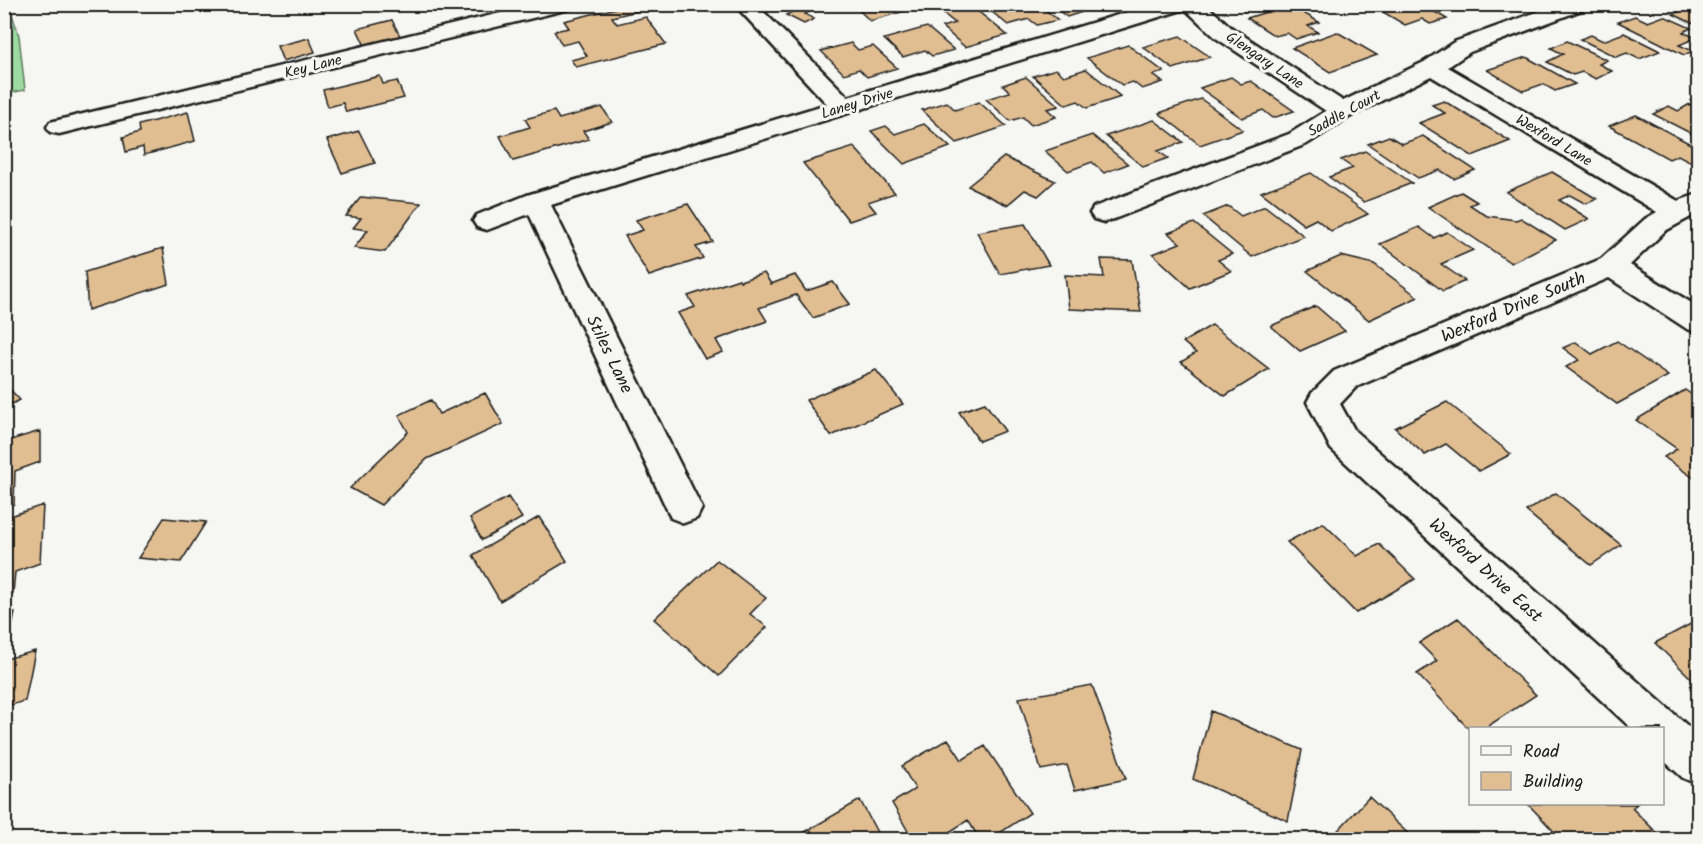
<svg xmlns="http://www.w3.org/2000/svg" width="1703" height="844" viewBox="0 0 1703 844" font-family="Kalam,sans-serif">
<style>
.green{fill:#9ddaa1;stroke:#5c7b5e;stroke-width:1.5}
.building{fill:#e0be92;stroke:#1c1c1c;stroke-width:1.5}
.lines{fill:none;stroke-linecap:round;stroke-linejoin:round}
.minor-casing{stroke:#1c1c1c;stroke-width:5}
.minor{fill:#f6f6f2;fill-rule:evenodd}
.labels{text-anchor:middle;stroke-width:6;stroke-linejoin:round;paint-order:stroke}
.far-street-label{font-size:15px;fill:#1c1c1c;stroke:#f6f6f2}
.street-label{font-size:18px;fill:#1c1c1c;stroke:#f6f6f2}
</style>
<rect width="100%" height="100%" fill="#f6f6f2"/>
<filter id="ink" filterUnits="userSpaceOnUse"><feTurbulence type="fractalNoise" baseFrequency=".0167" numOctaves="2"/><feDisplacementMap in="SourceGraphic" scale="12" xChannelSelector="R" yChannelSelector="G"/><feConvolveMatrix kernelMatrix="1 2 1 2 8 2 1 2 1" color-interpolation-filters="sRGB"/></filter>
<g filter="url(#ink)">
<path class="green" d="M9 5 19 36 25 90 5 94 4 5Z"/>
<path class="building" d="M632 4H637L641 10 612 17 617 24 646 17 666 44 576 67 571 60 587 56 578 41 562 45 554 31 569 28 564 21Z
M770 4H825L805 14 814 19 804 24 786 15 796 10 787 5 777 10 768 6Z
M853 4H907L912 9 870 21Z
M963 4H969L1007 35 965 47 942 27 955 23 940 11Z
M993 4H1038L1058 20 1037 25 1029 19 1008 25 986 7Z
M1050 4H1092L1080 8 1085 11 1067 17Z
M1233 4H1264L1244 11Z
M1387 4H1421L1447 19 1430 24 1422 19 1405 25 1383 12 1394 9Z
M1683 4H1698V26L1673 14 1690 8Z
M1290 5 1319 22 1308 26 1318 32 1296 39 1287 33 1275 36 1247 18Z
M1635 16 1648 22 1664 16 1691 28 1683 32 1696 38 1679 45 1693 51 1684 55 1618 22Z
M392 20 401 38 366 48 357 29Z
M927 27 954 50 932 56 925 50 903 57 884 39Z
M1337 32 1377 55 1330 72 1292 48Z
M1624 33 1660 51 1639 59 1627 53 1616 57 1580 39 1591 35 1603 41Z
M1180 36 1210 57 1173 69 1143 47Z
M309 38 315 52 283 61 277 46Z
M1567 41 1607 60 1599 64 1612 71 1596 79 1582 72 1573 75 1547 62 1563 54 1551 48Z
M851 43 858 50 873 46 897 68 867 77 859 69 844 74 821 51Z
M1128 45 1164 72 1153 75 1163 82 1142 89 1133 82 1122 85 1087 58Z
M1526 57 1575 84 1555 91 1543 84 1523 91 1487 70Z
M1056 69 1064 76 1086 69 1121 97 1087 108 1078 101 1066 105 1033 76Z
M380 76 383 84 397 81 404 98 346 112 343 103 328 107 323 90Z
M1026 77 1059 106 1047 109 1056 117 1031 125 1023 117 1010 121 986 99 1010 92 1003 85Z
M1231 77 1241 84 1251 81 1294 111 1273 118 1263 110 1242 118 1200 88Z
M1201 99 1243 130 1200 145 1159 113Z
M1444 101 1510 141 1472 156 1419 123 1445 113 1432 105Z
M947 102 955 110 979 102 1006 126 957 143 922 110Z
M1690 104 1698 109V137L1653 114 1669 106 1678 111Z
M602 107 612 122 583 131 589 139 513 161 500 136 530 127 525 119 554 111 559 119Z
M188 112 195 141 144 155 143 147 126 152 123 137 140 132 139 125Z
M1636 115 1698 148V161L1693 163 1678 155 1669 159 1609 126Z
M1154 120 1183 142 1158 151 1168 158 1143 167 1106 136Z
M924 124 950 147 904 164 871 131 886 126 895 134Z
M359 131 375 163 342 173 327 140Z
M1092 135 1128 164 1104 173 1092 162 1068 171 1045 151Z
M1389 136 1402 144 1423 136 1475 170 1454 179 1440 170 1418 178 1368 144Z
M854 147 895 193 868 202 876 212 849 221 803 163Z
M1365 151 1412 183 1364 202 1329 177 1353 168 1341 160Z
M1004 157 1055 181 1038 196 1025 190 1007 205 968 186Z
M1552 172 1597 199 1586 204 1570 195 1559 200 1589 219 1565 230 1506 192Z
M1311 173 1368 214 1331 231 1316 219 1304 225 1261 192Z
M1461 192 1477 202 1470 205 1487 216 1516 220 1521 218 1556 240 1511 263 1428 207Z
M361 197 421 203 385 252 354 248 368 230 353 228 361 218 346 216Z
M688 204 713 242 696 247 703 258 649 276 625 236 643 230 636 220Z
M1228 206 1241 216 1265 206 1304 236 1252 257 1203 216Z
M1194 223 1232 254 1218 260 1231 271 1190 288 1153 254 1180 243 1168 233Z
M1025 224 1049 265 1000 274 977 232Z
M1419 227 1434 238 1447 232 1473 250 1441 264 1465 281 1443 291 1380 244Z
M163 248 169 284 88 310 85 272Z
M1341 256 1374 264 1418 297 1369 320 1307 271Z
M1101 259 1132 260 1141 312 1069 309 1065 275 1104 277Z
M764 273 771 284 795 275 806 291 833 282 850 304 813 318 796 295 759 308 767 321 716 340 723 352 705 359 678 313 695 307 688 296 739 279 740 281Z
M1316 306 1345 331 1300 351 1271 326Z
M1212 325 1269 369 1225 396 1181 362 1196 353 1183 342Z
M1617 341 1668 376 1617 404 1566 367 1579 360 1563 348 1576 342 1592 354Z
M876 370 903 404 831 436 806 400Z
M4 383 20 400 4 408Z
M1685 390 1698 399V481L1664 457 1677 449 1636 420Z
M485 393 503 424 427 459 381 505 350 488 408 432 399 415 431 400 439 414Z
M1447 402 1511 454 1479 471 1446 444 1425 455 1395 428Z
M985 403 1005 431 979 441 959 412Z
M40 431V462L15 471 14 504 4 508V442Z
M1556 493 1621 545 1591 565 1526 511Z
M508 497 522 518 482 540 470 518Z
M43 505 40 563 15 572 13 593 4 596V518Z
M539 517 567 561 500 601 473 555Z
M164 518 206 522 181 562 138 558Z
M1323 523 1357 556 1379 544 1415 579 1356 613 1287 542Z
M717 560 766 598 750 614 767 627 719 676 654 619Z
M15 612 6 659 35 651 25 701 4 707V615Z
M1458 618 1536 695 1485 728H1470V730L1417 674 1437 661 1419 643Z
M1698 620V685L1655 643Z
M1092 685 1126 779 1075 790 1067 765 1041 770 1019 698Z
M1211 711 1302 750 1288 821 1193 779Z
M948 739 962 760 985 746 1030 813 989 840H980L968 820 937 840H913L892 803 915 789 902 766Z
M1369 797 1415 840H1329Z
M860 800 881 840H791Z
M1528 804H1637L1632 808 1664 840H1562Z"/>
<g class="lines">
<g class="minor-casing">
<path id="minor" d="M538 4H576L573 8 59 134 50 132 47 127 50 122Z
M734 4H756L848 97 1154 4H1205L1232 28 1343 101 1424 62 1454 42 1559 4H1590L1587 8 1470 52 1448 67 1678 201 1698 194V213L1665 231 1630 265 1698 307V332L1687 329 1609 278 1356 387 1340 404 1355 431 1698 735V784L1683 778 1662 759V728H1631L1331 449 1307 402 1312 393 1334 371 1601 259 1645 219 1657 212 1431 76 1351 116 1307 144 1114 219 1104 222 1094 219 1090 213 1094 207 1289 134 1326 111 1216 38 1185 9 551 205 702 508 697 518 684 523 671 518 529 214 487 230 477 227 473 221 477 215 527 195 827 104Z"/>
</g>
<use href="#minor" class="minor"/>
</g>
</g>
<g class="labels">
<g class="far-street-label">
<text transform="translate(1265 60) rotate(34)" y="5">Glengary Lane</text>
<text transform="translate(313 66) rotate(-14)" y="5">Key Lane</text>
<text transform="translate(857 103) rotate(-17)" y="5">Laney Drive</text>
<text transform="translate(1344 113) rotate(-29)" y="5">Saddle Court</text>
<text transform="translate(1554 140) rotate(31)" y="5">Wexford Lane</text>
</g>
<g class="street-label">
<text transform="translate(1513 307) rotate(-23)" y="6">Wexford Drive South</text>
<text transform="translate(610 354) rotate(64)" y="6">Stiles Lane</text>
<text transform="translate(1486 570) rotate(42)" y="6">Wexford Drive East</text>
</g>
</g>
<rect width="1703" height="844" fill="none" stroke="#f6f6f2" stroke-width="24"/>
<rect x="12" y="12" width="1679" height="820" fill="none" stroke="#1c1c1c" stroke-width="2" filter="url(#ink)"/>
<rect x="1469" y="727" width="195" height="78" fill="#f6f6f2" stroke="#9f9f9c" stroke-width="1.5"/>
<rect x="1481" y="746" width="30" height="9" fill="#f6f6f2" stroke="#9f9f9c" stroke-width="1.5"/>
<text x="1523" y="757" font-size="18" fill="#1c1c1c">Road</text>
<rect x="1481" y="772" width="30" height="18" fill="#e0be92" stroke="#9f9f9c" stroke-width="1.5"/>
<text x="1523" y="787" font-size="18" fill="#1c1c1c">Building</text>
</svg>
